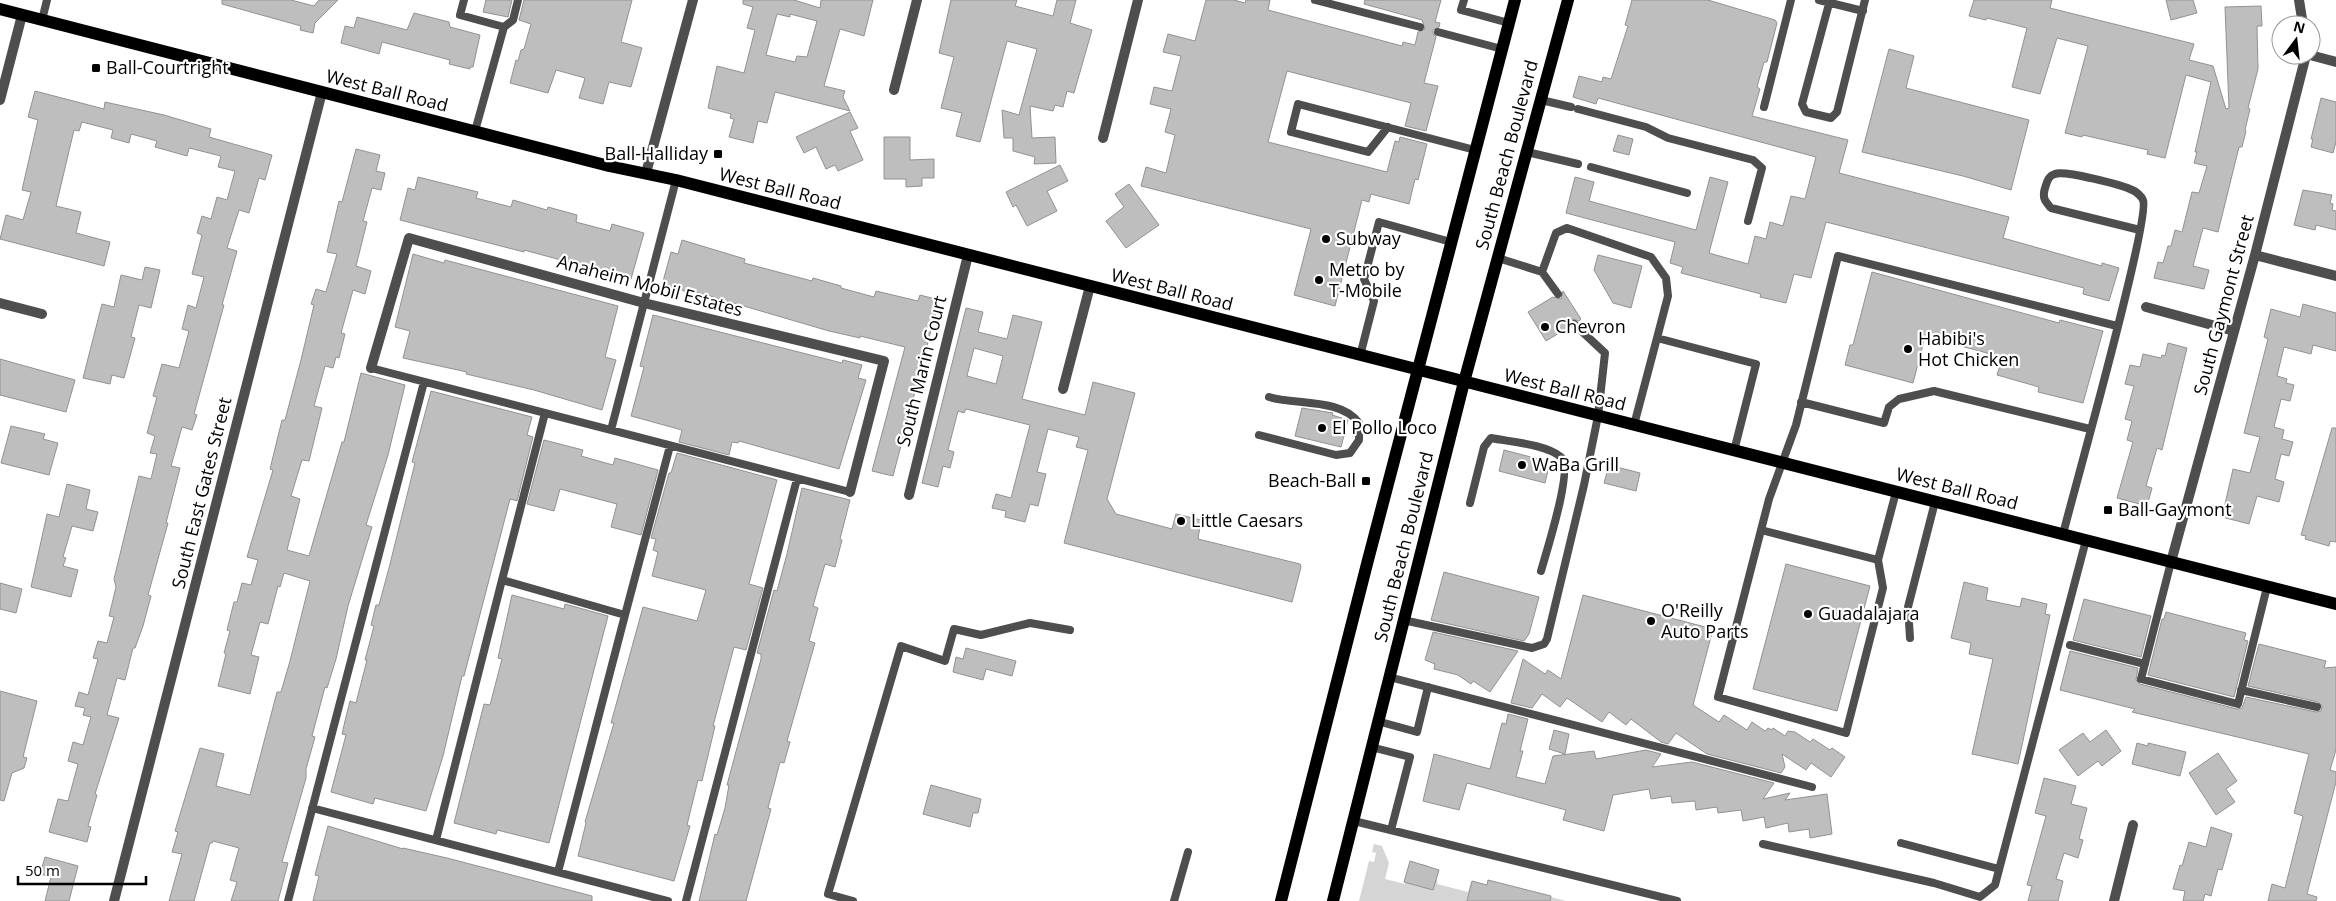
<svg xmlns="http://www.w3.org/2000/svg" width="2336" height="901" viewBox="0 0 2336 901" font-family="'Open Sans',sans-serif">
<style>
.green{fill:#d5d5d5}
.building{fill:#bebebe;stroke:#929292;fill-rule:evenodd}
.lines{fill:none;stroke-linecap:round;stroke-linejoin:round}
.service{stroke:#4e4e4e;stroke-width:8}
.minor{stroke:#4e4e4e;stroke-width:10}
.primary{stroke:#000;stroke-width:12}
.poi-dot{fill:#000;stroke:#fff;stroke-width:2}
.labels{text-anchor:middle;stroke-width:4.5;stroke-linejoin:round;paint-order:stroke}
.poi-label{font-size:18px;fill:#000;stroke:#fff;text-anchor:start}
.street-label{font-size:18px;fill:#000;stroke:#fff}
</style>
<rect width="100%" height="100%" fill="#fff"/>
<path class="green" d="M1374 844 1382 846 1389 863 1385 879 1405 884C1406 880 1407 875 1408 872 1417 856 1440 866 1437 884L1468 892 1471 882 1491 887 1493 882 1566 901H1359L1369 861 1374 862 1376 853 1372 852Z"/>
<path class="building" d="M222 0H291L314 6 319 0H338L315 23 313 33 300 30 301 26 222 4Z
M486 0H512L508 17 483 12Z
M524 0H632L621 42 642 48 631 87 609 82 603 104 579 98 585 78 556 70 548 93 510 83 516 60 518 61 521 50 524 49 531 24 519 20Z
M743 0H794L820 8 821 0H873L864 36 840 29 824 86 845 91 843 97 850 111 775 92 767 123 758 121 753 143 729 137 734 119 730 118 731 114 708 108 717 66 744 73 755 30 747 28 753 7 743 4ZM777 14 790 17V14L817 21 807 57 797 56 795 62 766 55Z
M951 0H1017L1015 6 1053 16 1057 0H1076L1070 23 1092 30 1074 93 1067 91 1063 107 1055 105 1053 111 1030 106 1032 138 1055 137 1056 163 1034 164 1035 157 1013 151V138H1004L1002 110 1019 115 1037 49 1007 41 980 142 956 136 962 113 941 108 954 57 939 53Z
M1206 0H1234L1245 3 1246 0H1270L1268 10 1402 46 1403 42 1415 45 1418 32 1425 29 1422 20 1364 4 1365 0H1441L1435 22 1440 23 1439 27 1433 30V34L1436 37 1424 83 1438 86 1426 131 1405 126 1411 103 1287 71 1268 142 1387 172 1395 141 1399 142 1400 137 1427 144 1418 180 1415 179 1409 204 1371 194 1369 202 1362 200 1335 306 1294 295 1311 229 1141 186 1146 167 1166 173 1175 135 1165 132 1171 109 1150 104 1154 87 1172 91 1181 56 1163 52 1168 34 1195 41Z
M1632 0H1708L1775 20 1777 23 1767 62H1764L1757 87 1760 89 1752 116 1848 140 1839 173 2009 217 2003 238 2102 266V263L2119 268 2109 301 2083 294 2084 288 1826 222 1811 278 1794 274 1786 303 1760 297 1761 294 1681 273 1683 267 1670 263 1675 242 1566 213 1575 177 1594 182 1589 201 1696 230 1710 177 1728 182 1709 253 1748 264 1755 236 1766 239 1770 222 1783 226 1791 196 1805 199 1816 157 1598 98 1596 104 1573 97 1579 76 1602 82 1603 77 1611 79 1628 26 1625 25Z
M1974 0H2052L2050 8 2194 44 2189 60 2213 66 2226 109 2229 108 2225 7 2261 6 2262 26H2257L2258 69 2248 108 2250 109 2245 130 2246 131 2242 147H2239L2218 232 2203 228 2193 266 2209 270 2204 289 2154 278 2158 262 2163 263 2168 246H2171L2175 230 2182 232 2192 192 2199 193 2207 166 2194 163 2197 152H2195L2211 82 2186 75 2165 158 2147 154 2148 150 2083 135 2082 137 2065 133 2088 46 2057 38 2040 94 2012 87 2027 28 1987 18 1986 20 1969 16Z
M2166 0H2193L2197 13 2171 20Z
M414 13 449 22 450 27 480 35 473 67H470V69L449 64 450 60 382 42 379 54 341 43 345 26 354 28 357 17 407 30Z
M1889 49 1914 56 1906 88 2029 120 2011 190 1963 176 1862 152Z
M35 91 104 109 105 102 164 115 211 129 209 137 272 155 265 180 259 178 249 213 239 210 227 248 237 251 222 305H224L194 414 197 415 192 430 182 427 171 466 180 468 166 523H168L148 595 151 596 143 626 135 648H133L125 680 117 678 107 715 119 718 95 794 97 795 88 826 91 827 87 842 49 832 58 799 68 801 78 764 68 761 73 742 83 745 91 717 83 715 85 708 75 706 79 692 88 695 98 659 93 658 98 641 107 643 114 617 109 616 116 587 114 579 139 476 151 479 157 454 150 453 155 436 147 433 157 397 153 396 162 364 179 368 189 331 182 329 188 305 196 308 204 277 192 274 202 235 197 233 202 216 211 219 217 197 227 200 235 171 218 167 221 156 189 148 187 156 155 147 157 141 131 134 129 143 111 138 113 130 82 122 79 131 74 130 56 206 81 212 76 233 110 242 104 266 0 239 6 215 23 220 31 192 22 190 38 120 28 117Z
M2321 98 2336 102V142L2333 153 2311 147 2313 139H2311Z
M850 112 858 128 850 131 863 160 838 171 835 165 826 169 816 147 804 153 796 137Z
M1618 135 1633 139 1629 155 1613 151Z
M884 137H910V160L934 159V178H922V186L906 187V179H884Z
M356 149 380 155 376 171 385 173 381 190 372 188 363 221 367 222 356 266 371 271 365 294 353 290 341 333 345 334 339 358 336 357 333 368 325 366 314 406 322 408 309 461 302 460 291 496 300 499 287 550 309 556 342 442H344L361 373 405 385 388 455 366 525 372 527 348 606 336 659 327 688 325 687 312 736 315 737 306 769V778L282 862 288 863 278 901H231L237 882 230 880 239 848 213 841 212 843H210L194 901H169L182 854 172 852 178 832 175 831 200 748 224 754 216 786 250 795 277 692H281L290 661 310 581 284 573 280 587 278 586 268 624 260 622 251 655 259 657 250 694 218 686 226 654 224 653 230 631 227 630 234 602H237L242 583 251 585 258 560 247 557 273 470 270 469 282 420H285L301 360 314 305 311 304 316 289 326 292 337 254 327 252 339 201 342 202Z
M1060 165 1068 181 1047 191 1057 211 1027 226 1016 205 1013 207 1006 192Z
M418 177 478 192 476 198 511 207 513 200 547 210 548 207 577 215 576 222 610 231 612 224 644 233 631 279 524 250V252L400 220 408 188 415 190Z
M1129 184 1159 225 1126 248 1106 221 1124 207 1115 194Z
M2303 190 2332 195 2330 203 2333 204 2332 210 2336 211V230L2316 225 2315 230 2294 225Z
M682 240 745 259 744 263 812 281 813 278 841 286V288L874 297 876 291 918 301 920 295 939 300 893 476 872 471 905 347 860 336V338L829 331 696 292V294L662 285 671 252 678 254Z
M413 254 444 263 445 260 618 306 605 357 616 360 602 410 534 390 466 374 467 372 403 358 410 331 395 327Z
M1598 255 1642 266 1631 308 1613 303 1594 270Z
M145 267 160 270 151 308 139 305 131 337 135 338 124 378 112 375 110 384 83 378 102 304 114 307 121 275 142 280Z
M1872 272 2059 323 2060 320 2103 331 2083 403 2038 392 2039 387 1997 375 2001 362 1986 358 1987 353 1927 337H1925L1913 383 1845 365 1850 345H1853Z
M1563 291 1581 319 1579 321 1572 319 1569 322V327L1546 341 1528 312 1553 297 1561 299Z
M2303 304 2336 313V351L2313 345 2311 354 2284 347 2277 376 2287 379 2286 383 2294 385 2290 401 2281 399 2274 427 2284 430 2282 439 2293 442 2289 456 2281 454 2275 479 2284 482 2279 502 2257 496 2249 524 2222 517 2233 469 2250 473 2260 437 2244 433 2268 339 2264 337 2271 309 2300 317Z
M966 308 983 312 978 332 1007 339 1013 315 1042 322 1022 399 1085 415 1093 382 1135 393 1107 499 1116 514 1172 529 1176 514 1201 520 1198 539 1300 564 1301 567 1292 602 1064 543 1088 450 1076 447 1079 437 1048 429 1037 472 1046 474 1038 506 1030 504 1025 522 1005 517 1006 511 992 508 996 494 1011 498 1030 425 966 409 964 413 958 411 948 450 954 452 950 468 943 466 938 487 922 483ZM974 348 1003 356 996 384 967 376Z
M653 315 842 363 843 360 862 365 858 378 866 380 839 469 739 441 738 443 732 442 729 455 679 442 682 430 631 416 644 367 640 366Z
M2168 343 2187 348 2162 450 2157 448 2146 486 2152 488 2147 506 2117 498 2133 442 2127 440 2132 421 2125 419 2134 386 2125 384 2130 365 2140 367 2143 354 2161 358 2162 355 2165 356Z
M0 359 75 380 66 412 0 395Z
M431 391 532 417 527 435 533 437 517 501 510 499 464 676H462L443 756 426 811 375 798 373 804 331 792 346 735 342 734 345 721 350 701 356 703 367 660H365L374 626 371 625 376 605H379L389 568 415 463 412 462Z
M1302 408 1333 413 1332 415 1348 420 1341 447 1295 436Z
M11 426 45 434 43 439 58 443 49 475 1 463Z
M2332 428H2336V542L2330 541 2329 546 2305 539 2306 536 2301 535Z
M544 440 583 450 581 456 613 465 615 458 658 470 641 535 611 527 617 504 560 489 554 511 527 504Z
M1504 450 1550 462 1545 483 1499 471Z
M677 453 777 480 749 584 763 588 746 650 734 647 713 726H715L702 781 698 780 687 825 690 826 674 881 578 856 586 823 585 822 614 723H611L643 607 697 621 706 590 652 576 658 552 653 550 656 539 651 538 669 473H671Z
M1609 465 1640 473 1636 491 1604 483Z
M67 484 90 490 86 509 98 512 93 531 72 526 63 557 66 558 63 566 78 570 71 597 31 587 47 514 59 517Z
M802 488 850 500 840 539 842 540 835 567 825 564 813 606 818 608 809 641 815 643 787 741 790 742 784 763 780 762 768 808 771 809 746 901H699L715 834 717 835 725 808 729 785H727L761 659V654L757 653 774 590 777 591 787 554Z
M1786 564 1870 586 1837 711 1753 689Z
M1444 572 1539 597 1529 634 1524 641 1431 620Z
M1964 582 1988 588 1986 600 2020 607 2022 598 2047 604 2045 614 2050 615 2018 764 1972 754 1993 659 1969 654 1971 643 1951 638Z
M0 583 22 589 16 613 0 609Z
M512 595 564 609 565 604 608 616 549 843 497 830 496 834 454 823 484 704 490 705 502 659 498 658Z
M1583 595 1713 629 1693 705 1719 722 1724 715 1747 730 1752 722 1765 731 1768 728 1772 730 1773 728 1785 736 1788 731 1795 732 1810 742 1813 739 1830 750 1832 748 1845 757 1831 777 1811 763 1806 770 1782 754 1785 767 1781 773 1707 754 1676 733 1668 744 1661 742 1631 719 1626 725 1609 712 1602 722 1567 698 1560 707 1542 694 1532 708 1511 703 1523 659 1545 674 1548 670 1561 679Z
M2084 599 2151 616 2141 657 2073 640Z
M2166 612 2246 633 2244 640 2248 641 2234 697 2148 675 2162 619H2164Z
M1433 632 1518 651 1490 692 1473 681 1471 684 1458 675 1434 669 1435 664 1425 660Z
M2259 644 2326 661 2324 668 2336 667V750L2330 770 2336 772V782L2307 894 2317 897 2316 901H2268L2272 884 2285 888 2303 816 2294 813 2309 754 2132 712 2135 709 2060 690 2070 651 2138 668 2136 680 2140 684 2237 709 2242 708 2246 697 2316 712 2321 711 2322 706 2318 702 2248 686Z
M966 648 1016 661 1012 676 986 669 983 680 953 672 956 657 963 659Z
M0 691 37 701 23 757 27 758 24 768 12 773 4 801 0 800Z
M1508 714 1528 719 1520 751H1523L1516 777 1545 784 1553 756 1594 751 1596 759 1646 750 1661 754 1652 767 1692 762 1774 783 1763 799 1790 793 1785 800 1827 794 1832 834 1810 838 1809 829 1789 832 1788 823 1766 828 1764 817 1743 821 1741 810 1718 813 1717 807 1696 810 1695 801 1672 803 1671 796 1651 799 1649 789 1613 795 1604 831 1563 820 1566 810 1467 783 1459 810 1423 801 1434 754 1490 769 1502 723 1506 724Z
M1554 730 1569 734 1565 754 1549 749Z
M2106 730 2121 751 2102 766 2098 761 2078 776 2059 750 2083 733 2090 742Z
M2137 743 2148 746V743L2186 752 2180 776 2132 764Z
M2218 753 2237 781 2226 789 2235 802 2216 815 2189 773Z
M2044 778 2076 786 2071 804 2087 808 2079 839 2083 840 2078 858 2064 853 2056 879 2063 881 2058 901H2028L2032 886 2027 885 2046 816 2035 813Z
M931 785 981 799 978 813H973L970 827 923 814Z
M328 826 403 849V848L447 858 592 896V901H313L319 876 315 875 316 871Z
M2211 827 2232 834 2222 870 2218 869 2211 896 2205 894 2203 901H2183L2185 891 2173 889 2180 865 2182 866 2189 842 2206 847Z
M45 857 78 866 69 901H45L51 877 40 874Z
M1410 861 1439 870 1433 890 1404 882Z
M1488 880 1551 896 1550 901H1467L1472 881 1487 885Z"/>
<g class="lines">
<path class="service" d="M464 0 460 15 504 27 475 131
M1315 0 1420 27
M1464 0 1461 10 1509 23
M1819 0 1863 11
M1830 0 1802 104 1806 112 1831 118 1837 112 1865 0
M42 20 47 0
M504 27 513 20 518 0
M1438 32 1502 49
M1541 100 1571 107
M1764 107 1791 0
M1578 109 1646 127 1668 138 1753 160 1762 168 1748 221
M1388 127 1368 152 1291 132 1298 104 1475 150
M1527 152 1578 164
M1591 167 1687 193
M1498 258 1542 272 1558 294
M1542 272 1556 233 1567 228 1651 257 1666 278 1668 296 1657 338
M1360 356 1374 301 1364 279 1379 222 1451 242
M371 368 850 492
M1801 402 1884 423 1889 407 1899 399 1934 391 2090 429
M545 413 502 580 625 615 670 446
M1634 425 1657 338 1756 364 1734 451
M611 430 676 180
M1259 435 1336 455 1350 453 1359 440V423C1341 398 1296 405 1269 397
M1470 503 1484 447 1491 438C1511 442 1545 444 1561 457 1574 467 1546 553 1541 571
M1761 530 1878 560 1896 492
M2063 534C2073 494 2151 218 2143 200 2142 197 2136 191 2132 190 2123 185 2064 170 2055 174 2048 176 2047 182 2045 188 2042 198 2045 201 2051 208L2140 230
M1878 560 1883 588 1846 733 1718 697 1769 499 1796 425 1838 256 2117 326
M2171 562 2141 679 2238 704 2267 587
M1403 620 1532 648 1544 644 1547 639 1584 485 1598 416 1605 353 1574 324
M1910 638 1908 607 1935 502
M2070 645 2145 664
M1389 677 1812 787
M2241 690 2317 707
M1377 721 1417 732 1428 687
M1371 747 1410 757 1391 830
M312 808 668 901
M1354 821 1677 901
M436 840 502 580
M1901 843 1999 869
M1763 844 1934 883 1980 897 1995 885 2086 540
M558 872 625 615
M288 901 424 382
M686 901 797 479
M853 901 828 894 901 646 945 661 954 629 981 635 1030 623 1070 630
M1174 901 1188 852"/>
<path class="minor" d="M2299 0 2303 25
M2310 55 2336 62
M894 90 917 0
M0 100 22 15
M1103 138 1138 0
M646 173 693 0
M2255 255 2336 276
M0 303 42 314
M2146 307 2234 331
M371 368 409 238 644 303 884 361 850 492
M1063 389 1090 286
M909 495 968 255
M2171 562 2255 255 2306 55
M114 901 322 92
M2114 901 2133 825"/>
<path class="primary" d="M0 9 609 166 676 180 2336 604
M1281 901 1368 560 1515 0
M1333 901 1464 382 1568 0"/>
</g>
<g class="poi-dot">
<rect x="91" y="63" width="10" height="10" rx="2.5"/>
<rect x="713" y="149" width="10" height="10" rx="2.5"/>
<circle cx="1326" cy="239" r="5"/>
<circle cx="1319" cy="280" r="5"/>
<circle cx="1545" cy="327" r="5"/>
<circle cx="1908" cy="349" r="5"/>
<circle cx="1322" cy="428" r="5"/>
<circle cx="1522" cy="465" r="5"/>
<rect x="1361" y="476" width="10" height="10" rx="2.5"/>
<rect x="2103" y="505" width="10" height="10" rx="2.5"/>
<circle cx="1181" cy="521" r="5"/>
<circle cx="1808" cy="614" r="5"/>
<circle cx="1651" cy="621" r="5"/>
</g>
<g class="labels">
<g class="poi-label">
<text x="106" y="74">Ball-Courtright</text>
<text x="708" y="160" text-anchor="end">Ball-Halliday</text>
<text x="1336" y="245">Subway</text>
<text x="1329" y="276">Metro by<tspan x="1329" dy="21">T-Mobile</tspan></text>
<text x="1555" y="333">Chevron</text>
<text x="1918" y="345">Habibi's<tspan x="1918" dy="21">Hot Chicken</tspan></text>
<text x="1332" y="434">El Pollo Loco</text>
<text x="1532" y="471">WaBa Grill</text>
<text x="1356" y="487" text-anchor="end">Beach-Ball</text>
<text x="2118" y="516">Ball-Gaymont</text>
<text x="1191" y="527">Little Caesars</text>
<text x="1661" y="617">O'Reilly<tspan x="1661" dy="21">Auto Parts</tspan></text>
<text x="1818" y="620">Guadalajara</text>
</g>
<g class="street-label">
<text transform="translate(387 91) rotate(14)" y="6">West Ball Road</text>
<text transform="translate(1507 155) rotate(-75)" y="6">South Beach Boulevard</text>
<text transform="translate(780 189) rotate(14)" y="6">West Ball Road</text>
<text transform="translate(650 286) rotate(15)" y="6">Anaheim Mobil Estates</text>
<text transform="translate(1172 290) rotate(14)" y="6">West Ball Road</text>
<text transform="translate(2224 305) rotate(-75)" y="6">South Gaymont Street</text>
<text transform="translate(922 371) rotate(-76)" y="6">South Marin Court</text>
<text transform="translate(1565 390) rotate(14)" y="6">West Ball Road</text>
<text transform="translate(1957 489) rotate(14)" y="6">West Ball Road</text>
<text transform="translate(202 493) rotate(-76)" y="6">South East Gates Street</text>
<text transform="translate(1404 547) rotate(-76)" y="6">South Beach Boulevard</text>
</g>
</g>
<g transform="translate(2296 40) rotate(15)"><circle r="24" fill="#ffffff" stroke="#999999"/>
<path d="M0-4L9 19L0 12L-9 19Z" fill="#000000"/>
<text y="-8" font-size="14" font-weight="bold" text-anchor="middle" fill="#000000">N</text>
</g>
<path d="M18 876v8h128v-8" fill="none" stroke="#000000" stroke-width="2.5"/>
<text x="25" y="876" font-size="15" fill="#000000" stroke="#ffffff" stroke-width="4" paint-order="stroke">50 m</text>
</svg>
